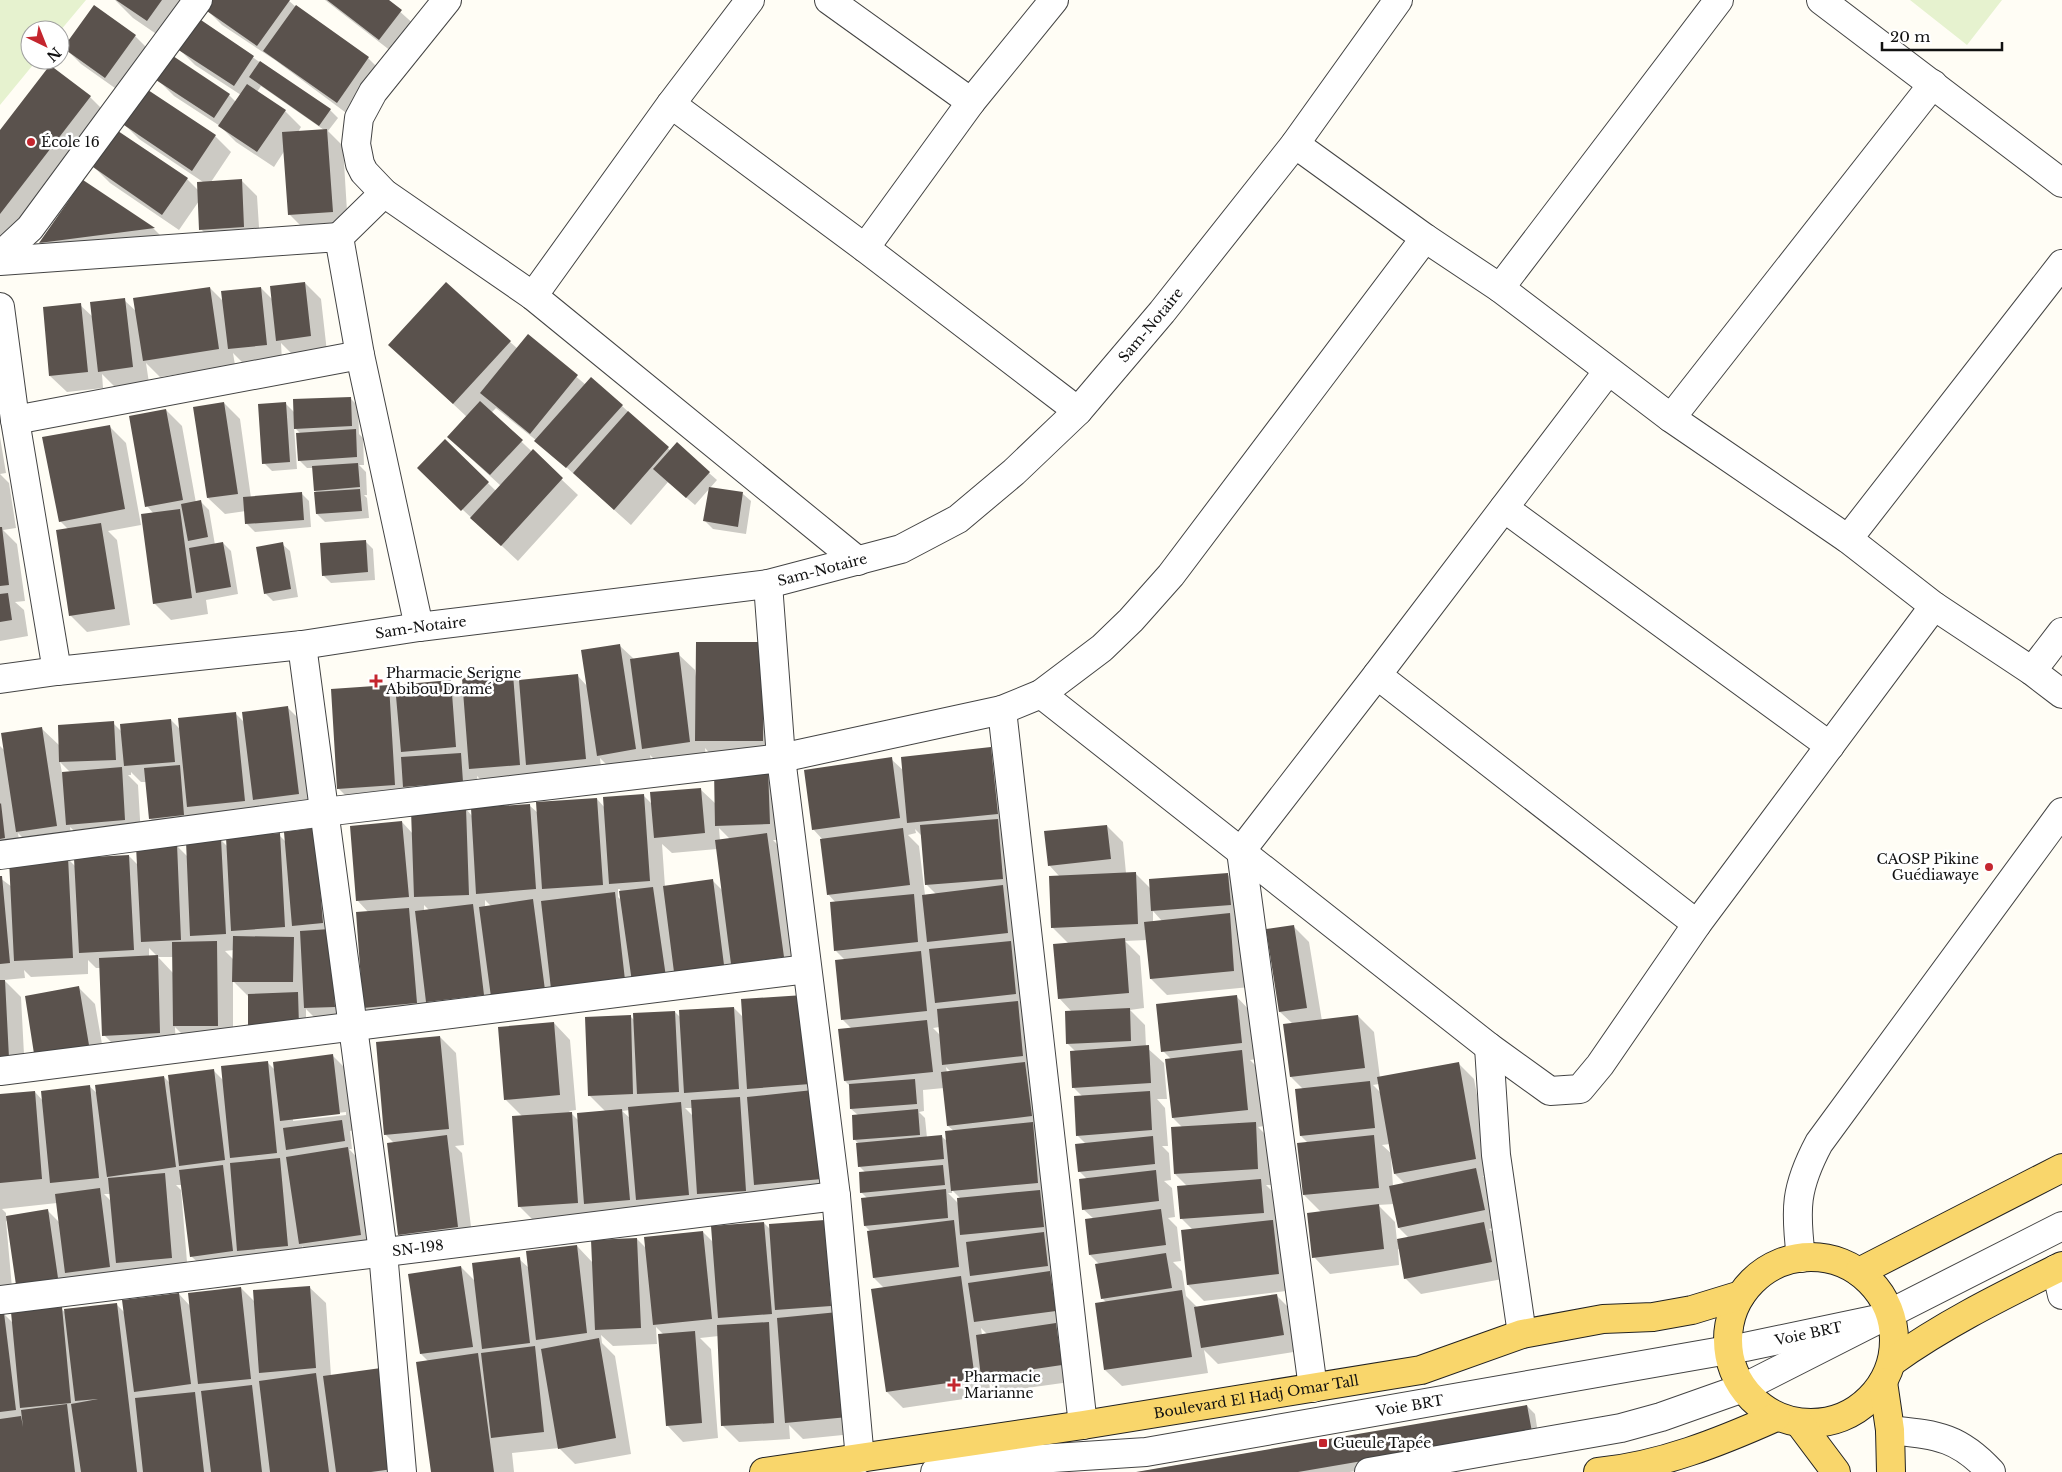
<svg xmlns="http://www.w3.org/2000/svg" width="2062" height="1472" viewBox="0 0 2062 1472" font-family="'Libre Baskerville',serif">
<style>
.pitch{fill:#e6f2cf}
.shadow{fill:#0003;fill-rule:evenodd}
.building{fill:#5a524d}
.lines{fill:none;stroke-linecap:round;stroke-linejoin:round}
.minor-casing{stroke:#444;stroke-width:30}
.major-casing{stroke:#222;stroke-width:30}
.minor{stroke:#fff;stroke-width:28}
.major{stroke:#f9d66b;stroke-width:28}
.poi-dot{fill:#c4262e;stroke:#fff;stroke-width:2}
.labels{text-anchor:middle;stroke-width:5;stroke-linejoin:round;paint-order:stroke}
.poi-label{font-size:14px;fill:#111;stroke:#fff;text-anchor:start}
.street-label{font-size:14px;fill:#111;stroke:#fff}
</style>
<rect width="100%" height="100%" fill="#fffdf5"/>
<path class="pitch" d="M0 0H86L60 31 30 30V60H37L0 105Z
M1910 0H2002L1967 45Z"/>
<path class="shadow" d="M115 0H202L171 44 133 18Z
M212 0H288L296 7 368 58 384 74 353 118 275 60 222 25 206 9Z
M325 0H387L417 27 396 55Z
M94 7 135 36 151 52 122 93 81 64 65 48Z
M198 20 330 110 338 118 328 131 343 146 348 228 305 230 289 214 285 150 274 167 236 142 220 126 174 96 158 80 173 58 229 95 236 102 241 95 195 65 179 49ZM261 86 324 130 298 132 301 127 285 111 257 92Z
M51 67 90 97 114 121 16 249 0 237V133Z
M123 123 215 136 231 152 211 182 241 180 257 196 260 243 217 246 201 229 199 201 179 230 110 183 94 167 187 179 199 191 203 182 139 139Z
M83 182 154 229 169 244 57 259 41 243Z
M305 283 321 299 327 352 294 356 281 343 282 361 245 365 233 353 235 365 160 377 146 363 149 383 115 387 102 374 103 388 67 392 50 376 80 305 93 317 124 300 137 312 210 288 224 302 261 288 273 300Z
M528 336 586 385 622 406 671 451 709 473 717 480 695 505 668 482 631 525 537 441 496 408 491 413 578 495 518 561 435 484 445 441 496 491 501 486 465 453 467 417 390 345 510 342 518 349Z
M350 398 358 406 359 434 363 438 364 465H359L366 472 367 495H364L367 498 369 518 325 522 317 514V493L315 491 313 468H307L299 460 301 434 294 427 297 469 272 471 264 463 285 403 295 413Z
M224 403 240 419 251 498 301 493 309 501 311 527 255 532 247 524 246 511 225 514 208 498Z
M166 410 182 426 196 503 201 502 209 510 215 545 223 543 231 551 238 594 206 600 208 614 171 620 154 603V514L147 506Z
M109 426 126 443 141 525 108 531 117 540 130 625 87 632 70 615 68 529 60 521 43 438Z
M0 437 6 473 0 474 9 483 16 528 3 530 17 544 25 601 15 602 24 610 28 636 0 641Z
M743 494 751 501 746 534 713 529 705 521Z
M365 541 373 549 375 580 331 583 323 575Z
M282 544 290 551 298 597 273 601 265 593Z
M764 644 779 757H713L705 748 706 758 659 764 650 755 652 765 614 772 600 758 602 775 544 780 535 772 536 781 486 785 477 776 479 798 354 804 338 788 389 686 397 695 450 681 465 696 513 676 519 681 577 675 587 686 620 646 634 659 678 654 695 670 696 677H697Z
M288 708 304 724 315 810 270 816 259 805 261 817 166 835 150 818 147 782H141L131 772V775H128L138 785 141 836 84 840 70 827 72 842 33 848 18 833 21 854 0 856V746L5 751 41 728 60 746 113 723 122 732 171 720 180 729 235 713 244 722ZM60 762 71 773H62Z
M991 748 1007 765 1077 1381 999 1392 989 1382 991 1395 903 1408 887 1392 884 1288 874 1278 871 1232 865 1226 868 1199 861 1192 866 1173 859 1166V1144L854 1139 858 1115 851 1109 850 1086 845 1081 852 1029 842 1019 845 960 836 951V903L828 894 823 840 813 829 891 759 904 771ZM915 829 922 836 926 884 936 894 925 895 919 846 908 835 916 833ZM940 1027V1035L933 1028ZM946 1067 951 1072 947 1073ZM944 1088 948 1126 954 1131 948 1142 941 1136 927 1138 925 1118 919 1112 924 1111 923 1090ZM952 1190 961 1199 959 1204 948 1193H952ZM981 1328 987 1334 982 1335Z
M768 769 784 786 785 840H773L783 850 799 973 381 1024 364 1008 369 913 358 901 402 822 413 834 466 809 472 816 530 806 538 813 597 799 605 808 643 795 652 804 700 789 716 804ZM719 828 730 839 720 841ZM662 844 672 853 717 849 722 890 712 880 665 887ZM618 889H620L621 900 618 897ZM485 900 491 906 485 907ZM424 905 429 910 424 911Z
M1107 826 1123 842 1126 873H1135L1150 888 1228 875 1244 891 1250 987 1167 995 1151 979 1147 940 1125 941 1140 956 1144 1008 1130 1010 1145 1025 1146 1047 1164 1063 1167 1099H1157L1165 1108 1168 1146H1162L1169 1153 1171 1180 1164 1181 1172 1188 1175 1217 1168 1218 1177 1227 1181 1261 1173 1262 1182 1271 1186 1296 1198 1308 1277 1296 1293 1312 1300 1351 1218 1364 1204 1350 1208 1373 1122 1386 1105 1370 1096 1304 1107 1303 1102 1298 1100 1265 1090 1255 1094 1219 1083 1209 1087 1179 1080 1172 1077 1145 1086 1144 1077 1135 1083 1097 1074 1088 1076 1052 1067 1043 1072 1012 1059 998 1069 944 1052 927 1060 877 1049 865ZM1153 911 1162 921 1153 922Z
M314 830 350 1022 321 1024 306 1009V1033L249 997 233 981V1042H190L175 1027 176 1049 120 1051 104 1035 101 968H96L88 960V974L31 977 24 970 25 978 4 980 21 997 25 1074 0 1075V878L12 887 67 858 75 866 129 856 139 866 176 845 188 857 221 840 228 847 279 835 286 842ZM149 948 157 956 149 957ZM234 950V960L225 951ZM158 957H173V973Z
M1293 926 1309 942 1322 1021 1358 1016 1374 1032 1380 1078 1458 1063 1474 1079 1492 1175 1483 1176 1492 1185 1501 1226 1489 1229 1500 1239 1508 1278 1421 1294 1405 1278 1400 1249H1398L1399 1265 1330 1274 1314 1257 1321 1212 1304 1195 1308 1143 1301 1136 1296 1091 1304 1090 1291 1077 1293 1024 1280 1012ZM1379 1084 1381 1093 1373 1085ZM1390 1144 1392 1154 1382 1145ZM1392 1157 1395 1174 1405 1184 1393 1186 1391 1158ZM1394 1204 1399 1228 1409 1238 1397 1241 1395 1222 1378 1205Z
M79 988 95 1004 106 1067 53 1076Z
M1236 996 1252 1013 1257 1059 1250 1060 1258 1068 1264 1126 1258 1127 1271 1140 1274 1185H1266L1277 1196 1294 1290 1204 1301 1188 1285 1193 1230 1181 1218 1187 1186 1175 1174 1183 1128 1173 1118 1171 1059 1163 1051Z
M743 1000 829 1107 837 1195 772 1201 761 1190 762 1206 602 1220 593 1211 594 1219 535 1222 519 1206 523 1117 505 1099 554 1023 570 1040 576 1110 569 1111 578 1120 606 1112 589 1095 630 1016 635 1021 675 1012 681 1018 734 1008 744 1018ZM685 1108H693V1116ZM630 1110 631 1119 622 1111Z
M440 1037 456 1053 464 1145 455 1146 462 1153 473 1243 415 1251 399 1235 394 1143 385 1134Z
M333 1056 349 1072 355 1130 350 1131 352 1149H349L364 1165 376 1251 316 1260 302 1246 304 1262 208 1272 191 1256 182 1185H176L181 1190 188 1274 133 1278 124 1269 125 1283 83 1289 71 1277 73 1294 34 1300 8 1220 6 1221 13 1299 0 1300V1096L35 1092 43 1101 89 1086 98 1094 164 1077 170 1083 214 1071 223 1080 267 1062 275 1070ZM346 1112V1115L293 1121V1118ZM104 1194H111V1201ZM57 1203 60 1223 48 1211 6 1217V1213L2 1209Z
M825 1221 863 1433 803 1439 789 1425 790 1439 739 1442 722 1425 719 1336 700 1338 711 1349 718 1438 683 1442 667 1425 664 1335 656 1327 657 1344 613 1346 601 1335 602 1343 615 1356 631 1454 575 1464 559 1448 512 1453 514 1472H432L429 1362 421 1354 461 1267 475 1281 519 1259 529 1268 577 1246 593 1263 637 1239 647 1249 703 1232 713 1242 764 1223 771 1230Z
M309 1287 326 1303 331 1376 407 1472H0V1315L4 1314 13 1323 61 1309 66 1313 116 1304 124 1312 179 1294 191 1307 241 1288 255 1302Z
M1527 1406 1535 1414 1539 1440 1350 1472H1138Z"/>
<path class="building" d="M116 0H162L147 21Z
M210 0H290L257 46 204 9Z
M327 0H389L402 10 379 40Z
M94 5 136 35 105 78 63 48Z
M296 5 369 57 337 103 263 51Z
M198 18 254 56 234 86 177 49Z
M173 56 230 94 214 118 156 80Z
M260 61 331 109 319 126 249 77Z
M50 65 91 96 0 214V130Z
M247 84 286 110 257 152 218 126Z
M145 88 216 135 192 171 121 123Z
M327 129 333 212 288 215 282 132Z
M118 131 188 178 162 215 93 167Z
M242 179 244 227 199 230 197 182Z
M83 180 155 228 39 243Z
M305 282 311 336 276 341 270 286Z
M446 282 511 341 453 404 388 345Z
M210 287 219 349 143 361 133 298Z
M261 287 267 345 228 349 221 291Z
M125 298 133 367 98 372 90 302Z
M81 303 88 372 49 376 43 307Z
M528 334 578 375 530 434 480 393Z
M591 377 623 405 566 468 534 441Z
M351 397 352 426 294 429 293 399Z
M480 401 523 440 490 475 447 437Z
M224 402 238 494 207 498 193 407Z
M286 402 290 462 262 464 258 404Z
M166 409 183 500 145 507 129 416Z
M628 411 669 447 614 510 573 473Z
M110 425 125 509 59 522 42 437Z
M356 429 357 457 298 461 296 433Z
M445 439 489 482 461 511 417 468Z
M677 442 710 472 686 498 653 469Z
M533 449 563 478 501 546 470 518Z
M358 463 360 487 314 491 312 466Z
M709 487 743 492 738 527 703 521Z
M360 489 362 511 316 514 314 492Z
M302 492 304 520 245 524 243 497Z
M201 500 208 537 188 541 181 504Z
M180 509 192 598 153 604 141 514Z
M101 523 115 609 69 616 56 530Z
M0 527H2L9 585 0 586Z
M366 540 368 572 322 576 320 543Z
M223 542 231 587 196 593 189 548Z
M283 542 291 589 264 594 256 547Z
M8 593 12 620 0 622V594Z
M696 642H764L763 741H695Z
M620 644 636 749 597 756 581 650Z
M679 652 690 742 642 749 630 659Z
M513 674 520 765 469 769 462 678Z
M578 674 586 759 526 765 519 680Z
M451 680 456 747 401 752 395 685Z
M389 685 395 785 337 789 331 689Z
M288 706 299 794 253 800 242 712Z
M236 712 245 801 187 807 178 718Z
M171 719 175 762 124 766 120 724Z
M114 721 116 760 59 762 58 725Z
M42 727 57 826 16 832 1 733Z
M991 747 998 814 907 823 901 757Z
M461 753 463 782 403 787 401 757Z
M892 757 900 818 812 830 804 770Z
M180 765 184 815 149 819 144 768Z
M122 767 125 820 66 825 62 772Z
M768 768 770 824 715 826 714 770Z
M701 788 705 833 654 838 650 792Z
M644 794 650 881 609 884 603 797Z
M597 798 603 885 542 889 536 802Z
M1 803 5 838 0 839V804Z
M530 804 536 889 476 894 471 808Z
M466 808 469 895 414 897 411 810Z
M998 819 1003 879 925 885 920 825Z
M402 821 409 897 356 901 350 826Z
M1107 825 1111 859 1048 866 1044 831Z
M315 828 323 923 292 926 284 832Z
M903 828 910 885 827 895 820 839Z
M280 833 285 927 231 931 226 837Z
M767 833 784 957 731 964 715 840Z
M221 839 226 934 190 936 186 841Z
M177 844 181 940 141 942 136 846Z
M129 855 134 950 79 953 74 858Z
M68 857 73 958 14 961 9 860Z
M1136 872 1138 924 1051 928 1049 876Z
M1228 873 1231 905 1151 911 1149 879Z
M0 876H2L10 963 0 964Z
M713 879 724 965 674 972 663 886Z
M1003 885 1008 933 927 942 922 895Z
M653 887 666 977 632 982 619 891Z
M615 892 625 980 551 989 541 901Z
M914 894 918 942 834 951 830 902Z
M533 899 545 990 491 997 479 907Z
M473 904 484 995 426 1002 415 911Z
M409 908 417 1003 363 1008 356 912Z
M1230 913 1234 971 1150 979 1144 922Z
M1294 925 1307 1008 1279 1012 1266 929Z
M330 929 335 1007 304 1008 300 931Z
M233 936 294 937 293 982H232Z
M1125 938 1129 993 1058 999 1053 944Z
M217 941 218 1026H173L172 942Z
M1011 941 1016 994 935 1003 929 949Z
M921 951 927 1011 841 1020 835 960Z
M158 955 160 1033 102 1036 99 958Z
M0 980H5L9 1058 0 1059Z
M79 986 90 1051 35 1060 25 996Z
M298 992 299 1026 248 1027V994Z
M804 995 810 1084 747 1089 741 999Z
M1237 995 1242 1043 1161 1052 1156 1004Z
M1018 1001 1023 1056 942 1065 937 1009Z
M734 1007 739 1089 684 1093 679 1010Z
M1130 1008 1131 1041 1066 1044 1065 1011Z
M675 1011 679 1092 637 1094 633 1013Z
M631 1015 633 1094 588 1096 585 1017Z
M1358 1015 1365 1068 1290 1077 1283 1024Z
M927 1020 933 1072 844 1081 838 1029Z
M554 1022 560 1095 504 1100 498 1027Z
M440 1036 449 1129 384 1135 376 1042Z
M1149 1045 1151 1083 1072 1088 1070 1051Z
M1242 1050 1248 1110 1172 1118 1165 1059Z
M333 1054 340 1114 280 1121 273 1062Z
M268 1061 277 1153 230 1158 221 1066Z
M1025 1062 1032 1116 947 1126 941 1072Z
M1459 1062 1476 1159 1394 1174 1377 1077Z
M214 1069 225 1160 179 1166 168 1075Z
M164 1076 176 1167 107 1177 95 1085Z
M915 1079 917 1104 850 1109 849 1084Z
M1370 1081 1375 1128 1300 1136 1295 1089Z
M90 1085 99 1178 50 1183 41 1091Z
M813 1090 822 1179 754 1185 747 1097Z
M35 1091 42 1179 0 1183V1094Z
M1150 1091 1152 1130 1076 1136 1074 1096Z
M740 1097 746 1191 697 1194 691 1100Z
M681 1102 689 1195 636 1200 628 1107Z
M622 1109 630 1200 584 1204 577 1113Z
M918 1109 920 1135 853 1140 852 1115Z
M572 1112 578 1203 518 1207 512 1116Z
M342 1120 345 1141 286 1150 283 1128Z
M1033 1122 1038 1183 951 1191 945 1131Z
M1256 1122 1258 1169 1174 1174 1171 1127Z
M447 1135 458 1227 398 1235 387 1143Z
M942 1135 944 1159 858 1167 856 1143Z
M1374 1135 1379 1188 1303 1195 1297 1143Z
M1153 1136 1155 1164 1078 1172 1075 1144Z
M348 1147 361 1235 299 1244 286 1157Z
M280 1158 288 1246 237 1251 230 1163Z
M223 1165 233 1251 190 1257 179 1170Z
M943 1165 945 1185 860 1193 859 1172Z
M1476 1168 1485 1210 1398 1228 1389 1186Z
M1156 1170 1159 1201 1082 1210 1079 1179Z
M165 1173 172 1258 116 1263 108 1178Z
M1261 1179 1264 1213 1180 1219 1177 1186Z
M100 1188 110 1267 65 1273 55 1194Z
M946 1189 948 1218 864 1226 861 1198Z
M1040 1190 1044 1227 960 1235 957 1198Z
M1379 1204 1384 1249 1312 1258 1307 1213Z
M48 1209 58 1278 16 1285 6 1216Z
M1161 1209 1166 1245 1089 1255 1085 1219Z
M825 1220 831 1306 775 1310 769 1224Z
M954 1220 959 1267 873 1278 867 1231Z
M1273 1220 1279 1274 1187 1285 1181 1230Z
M764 1222 772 1314 718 1318 711 1226Z
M1484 1222 1492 1262 1404 1279 1397 1239Z
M703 1231 712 1319 653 1325 644 1237Z
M1044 1232 1048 1266 970 1276 966 1242Z
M637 1238 641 1328 595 1330 591 1240Z
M577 1245 587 1333 536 1340 526 1251Z
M1166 1253 1172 1288 1101 1299 1095 1264Z
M520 1257 530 1343 482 1349 472 1263Z
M461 1266 473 1347 420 1354 408 1274Z
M1050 1271 1056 1311 974 1322 968 1283Z
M961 1276 975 1379 886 1392 871 1289Z
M310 1286 316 1368 259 1373 253 1290Z
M241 1287 251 1379 198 1384 188 1293Z
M1182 1290 1192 1357 1104 1370 1095 1303Z
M179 1293 191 1384 134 1392 122 1300Z
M1277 1294 1284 1335 1201 1348 1194 1307Z
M117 1303 137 1472H81L71 1404 98 1399 75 1401 64 1309Z
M62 1307 71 1403 20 1408 11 1312Z
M838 1312 848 1417 785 1423 777 1318Z
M0 1313H4L16 1410 0 1412Z
M769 1322 774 1423 721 1426 717 1325Z
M1056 1323 1062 1365 981 1377 976 1335Z
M695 1331 702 1423 666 1426 658 1334Z
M599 1338 616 1438 558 1449 541 1349Z
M535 1346 544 1432 491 1438 481 1353Z
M478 1353 494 1472H431L416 1362Z
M381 1368 393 1469 371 1472H336L323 1376Z
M316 1373 329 1472H270L259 1381Z
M252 1385 262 1472H211L201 1391Z
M195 1392 204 1472H143L135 1398Z
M67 1404 75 1472H0V1419L21 1416 23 1427 21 1410Z
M1527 1405 1532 1432 1298 1472H1136Z"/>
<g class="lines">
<g class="minor-casing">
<g id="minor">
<path d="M447 0 373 92 359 118 356 144 360 164 364 172 384 193 533 296 858 561"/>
<path d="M829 0 971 102"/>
<path d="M1821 0 2062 183"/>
<path d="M671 104 865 248 1078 411"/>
<path d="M1295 144 1425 238 1500 288 1671 418 1848 539 1934 606 2032 671 2062 694"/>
<path d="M339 237 384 193"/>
<path d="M865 248 971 102 1054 0"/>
<path d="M0 256 30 228 198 0"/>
<path d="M0 261 339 237 360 355 419 627"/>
<path d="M1500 288 1719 0"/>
<path d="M533 296 671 104 750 0"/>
<path d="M0 307 15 420 57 671"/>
<path d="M1671 418 1933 84"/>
<path d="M15 420 360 355"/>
<path d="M1504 508 1830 746"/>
<path d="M1848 539 2062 264"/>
<path d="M768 584 781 758 836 1196 860 1459"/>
<path d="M302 645 383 1252 402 1472"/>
<path d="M2032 671 2062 632"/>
<path d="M1377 675 1697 924"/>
<path id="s1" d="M0 679 57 671 302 645 419 627 768 584 901 549 958 519 1014 472 1078 411 1162 312 1295 144 1398 0"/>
<path d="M1041 694 1489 1047 1550 1091 1580 1089 1600 1065 1697 924 1934 606"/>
<path d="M1002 710 1083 1425"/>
<path d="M0 855 324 812 781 758 1002 710 1041 694 1102 648 1131 620 1171 575 1425 238"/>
<path d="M1489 1047 1496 1155 1522 1334"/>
<path d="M0 1071 807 969"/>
<path d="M1801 1258C1795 1209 1795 1188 1819 1143L2062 812"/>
<path d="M2056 1269 2062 1295"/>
<path id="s2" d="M0 1300 836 1196"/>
<path d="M1313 1388 1241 851 1377 675 1608 371"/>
<path d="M1890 1430C1936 1435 1958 1436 1991 1472"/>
<path id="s3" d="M935 1472 1022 1460 1146 1452 1745 1347 1883 1318"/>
<path d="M1369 1472 1621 1428 1661 1417 1743 1388 2062 1226"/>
</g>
</g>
<g class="major-casing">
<g id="major">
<circle cx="1811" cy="1340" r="83"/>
<path d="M1859 1272 2062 1168"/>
<path d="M1893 1361C1946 1323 2004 1295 2062 1266"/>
<path d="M1883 1382 1890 1430 1891 1472"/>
<path d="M1800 1424 1836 1472"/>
<path id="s4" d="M764 1472 1083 1425 1421 1370 1522 1334 1603 1319 1653 1317 1692 1310 1741 1295"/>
<path d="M1598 1472C1660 1466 1720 1442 1776 1417"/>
</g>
</g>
<use href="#minor" class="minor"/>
<use href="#major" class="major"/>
</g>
<g class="poi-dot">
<circle cx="31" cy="142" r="5"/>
<path d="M373.5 673.5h5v5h5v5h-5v5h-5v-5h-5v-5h5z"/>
<circle cx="1989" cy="867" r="5"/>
<path d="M951.5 1377.5h5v5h5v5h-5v5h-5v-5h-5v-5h5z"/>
<rect x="1318" y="1438" width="10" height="10" rx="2.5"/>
</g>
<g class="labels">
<g class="poi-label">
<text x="41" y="147">École 16</text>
<text x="386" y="678">Pharmacie Serigne<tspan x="386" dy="16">Abibou Dramé</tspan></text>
<text x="1979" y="864" text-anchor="end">CAOSP Pikine<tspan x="1979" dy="16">Guédiawaye</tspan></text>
<text x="964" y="1382">Pharmacie<tspan x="964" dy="16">Marianne</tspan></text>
<text x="1333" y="1448">Gueule Tapée</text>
</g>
<g class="street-label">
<text dy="5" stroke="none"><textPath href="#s1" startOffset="1250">Sam-Notaire</textPath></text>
<text dy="5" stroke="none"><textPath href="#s1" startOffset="830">Sam-Notaire</textPath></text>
<text dy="5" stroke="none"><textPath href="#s1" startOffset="424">Sam-Notaire</textPath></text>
<text dy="5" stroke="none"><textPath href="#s2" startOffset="421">SN-198</textPath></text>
<text dy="5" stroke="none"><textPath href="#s3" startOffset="885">Voie BRT</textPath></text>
<text dy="5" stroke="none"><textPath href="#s4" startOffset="498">Boulevard El Hadj Omar Tall</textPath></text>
<text dy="5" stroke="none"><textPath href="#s3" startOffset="480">Voie BRT</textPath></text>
</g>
</g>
<g transform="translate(45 45) rotate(137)"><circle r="24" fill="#ffffff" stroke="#a0a0a0"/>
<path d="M0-4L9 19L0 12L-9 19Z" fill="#c4262e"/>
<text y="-8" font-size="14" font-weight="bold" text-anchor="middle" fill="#111111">N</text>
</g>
<path d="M1882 42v8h120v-8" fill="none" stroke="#111111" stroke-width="2.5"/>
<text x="1890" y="42" font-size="15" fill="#111111" stroke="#ffffff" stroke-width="4" paint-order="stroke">20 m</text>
</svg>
